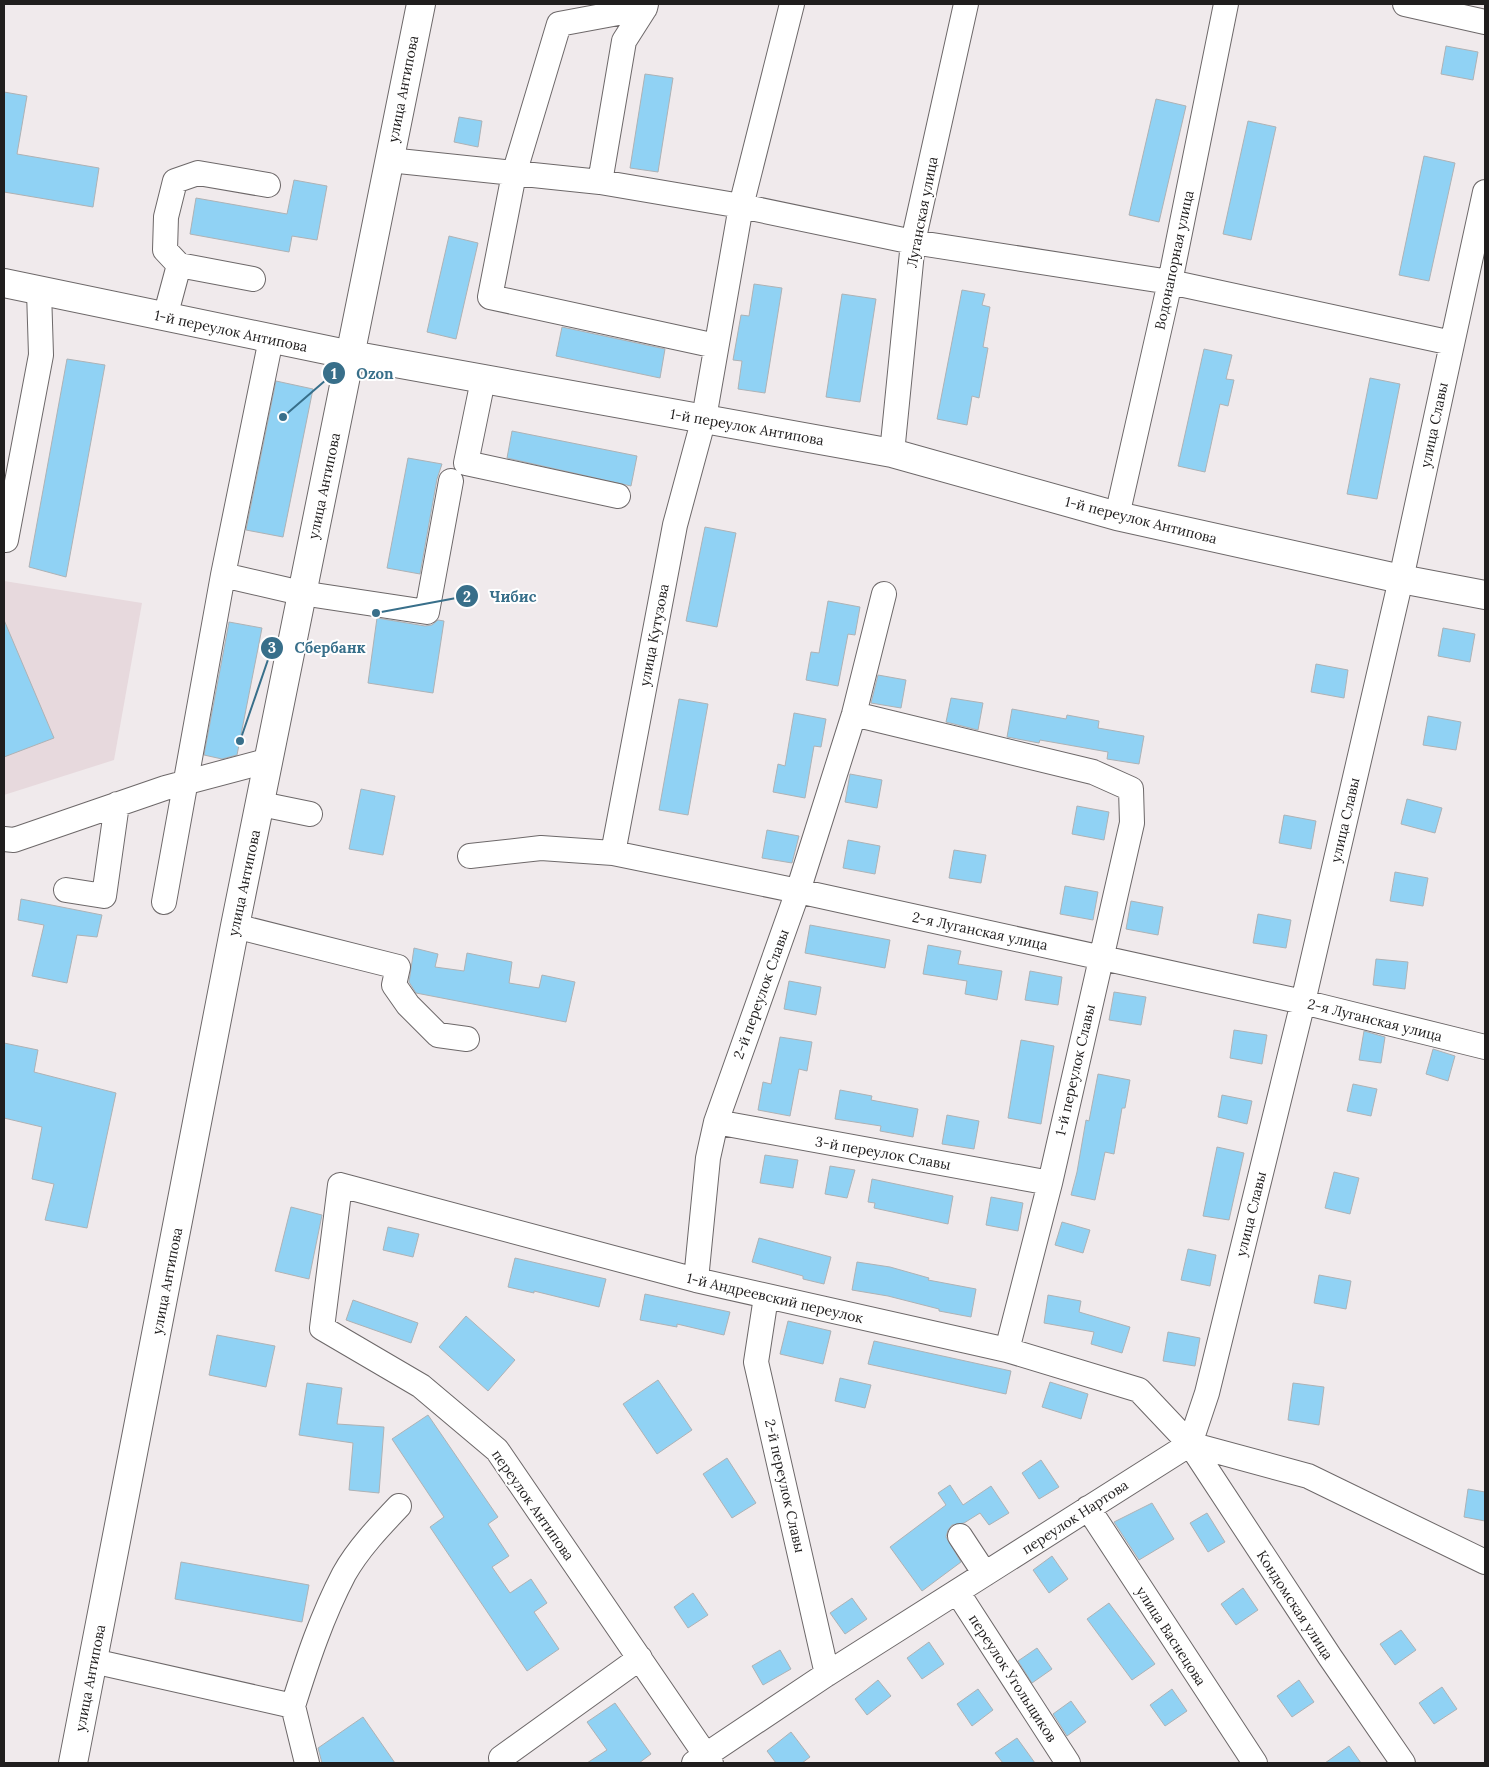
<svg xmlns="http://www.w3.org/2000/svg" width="1489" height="1767" viewBox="0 0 1489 1767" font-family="Lora,serif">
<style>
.built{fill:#e7d9dd}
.building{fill:#90d2f4;stroke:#aeb2b5}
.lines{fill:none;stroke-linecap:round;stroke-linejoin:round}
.minor-casing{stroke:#6d6869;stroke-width:26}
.major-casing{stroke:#6d6869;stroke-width:30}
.minor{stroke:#fff;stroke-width:24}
.major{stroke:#fff;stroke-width:28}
.labels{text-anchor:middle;stroke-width:4;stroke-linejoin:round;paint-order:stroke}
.street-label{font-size:14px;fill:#201e1e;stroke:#fff}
.leader{fill:none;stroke:#386f8a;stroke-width:2}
.callout-dot{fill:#386f8a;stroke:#fff;stroke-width:2}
.mark-label{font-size:15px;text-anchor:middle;font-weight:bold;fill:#fff}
.callout-label{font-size:15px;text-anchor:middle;font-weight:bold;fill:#386f8a;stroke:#fff;stroke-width:4;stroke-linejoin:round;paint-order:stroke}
</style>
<rect width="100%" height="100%" fill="#f0eaec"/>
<path class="built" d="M4 581 142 603 114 760 4 795Z"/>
<path class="building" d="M1446 46 1478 52 1473 80 1441 74Z
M645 74 673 78 658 172 630 168Z
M4 92 27 96 17 154 99 168 93 207 4 192Z
M1156 99 1186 106 1159 222 1129 215Z
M459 117 482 121 478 147 454 142Z
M1248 121 1276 127 1251 240 1223 234Z
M1424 156 1455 163 1429 281 1399 275Z
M294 180 327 186 317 240 292 236 289 252 190 234 196 198 287 214Z
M449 236 478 243 456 339 427 332Z
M754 284 782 288 765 393 738 389 742 361 733 360 741 315 749 316Z
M962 290 985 294 982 305 990 307 983 347 988 348 979 398 972 396 967 425 937 419Z
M842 294 876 299 860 402 826 397Z
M562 327 665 349 660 378 556 356Z
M1204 349 1232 355 1226 379 1234 380 1228 406 1220 404 1205 472 1178 466Z
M67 359 105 365 66 577 29 567Z
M1370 378 1400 384 1377 499 1347 494Z
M276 381 313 389 283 537 246 530Z
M512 431 637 456 631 486 507 458Z
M408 458 442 464 437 479 420 574 387 568Z
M705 527 736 533 717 627 686 621Z
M828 601 860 607 855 635 848 634 838 686 806 680 811 652 819 653Z
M377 618 425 626 432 625 438 620 444 621 433 693 368 683Z
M4 620 54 738 4 757Z
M229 622 262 628 237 755 222 759 204 755Z
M1443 628 1475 634 1470 662 1438 656Z
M1316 664 1348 670 1344 698 1311 692Z
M878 675 906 680 901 708 871 703Z
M951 698 983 703 978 730 946 722Z
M679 699 708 704 688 815 659 810Z
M1012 709 1066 719 1067 715 1099 721 1098 728 1144 736 1139 764 1107 759 1108 752 1040 740 1039 743 1007 737Z
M794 713 826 719 821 747 814 746 805 798 773 792 778 764 785 766Z
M1428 716 1461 722 1456 750 1423 745Z
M850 774 882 780 877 808 845 802Z
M361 789 395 796 383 855 349 849Z
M1407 799 1442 808 1435 833 1401 824Z
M1077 806 1109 812 1104 840 1072 834Z
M1284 815 1316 821 1311 849 1279 843Z
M767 830 799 836 792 863 762 858Z
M848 840 880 846 875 874 843 868Z
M954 850 986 855 981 883 949 878Z
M1395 872 1428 878 1423 906 1390 901Z
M1065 886 1098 892 1093 920 1060 914Z
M21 899 102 915 97 937 77 935 67 983 32 976 44 925 18 920Z
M1131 901 1163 907 1158 935 1126 929Z
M1258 914 1291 920 1286 948 1253 943Z
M810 925 890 940 885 968 805 953Z
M928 945 961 951 958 964 1002 971 997 1000 965 994 967 981 923 974Z
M414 948 438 954 435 967 464 971 467 953 512 962 509 983 539 988 542 975 575 982 566 1022 416 993 409 982Z
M1376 959 1408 962 1405 989 1373 985Z
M1030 971 1062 977 1058 1005 1025 1000Z
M789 981 821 987 816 1015 784 1009Z
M1114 992 1146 997 1141 1025 1109 1020Z
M1234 1030 1267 1035 1262 1064 1230 1058Z
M1364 1031 1385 1037 1381 1063 1359 1060Z
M780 1037 812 1042 807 1071 799 1069 790 1116 758 1110 763 1082 771 1084Z
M1021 1040 1054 1046 1041 1124 1008 1118Z
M4 1043 38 1050 34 1072 116 1093 87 1228 45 1220 54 1184 32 1179 42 1127 4 1118Z
M1433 1049 1455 1056 1448 1081 1426 1074Z
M1098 1074 1130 1080 1125 1108H1122L1114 1154 1105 1152 1095 1200 1071 1195 1077 1172 1086 1120 1089 1121Z
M1353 1084 1377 1089 1371 1116 1347 1111Z
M840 1090 872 1096 871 1100 918 1109 913 1137 880 1131 881 1126 835 1119Z
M1222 1095 1252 1101 1247 1124 1218 1117Z
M947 1115 979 1121 974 1149 942 1144Z
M1217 1147 1244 1153 1229 1220 1203 1216Z
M765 1155 798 1160 793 1188 760 1183Z
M830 1166 855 1170 847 1198 825 1194Z
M1334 1172 1359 1178 1350 1214 1325 1208Z
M872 1179 953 1196 948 1224 874 1208 875 1203 868 1202Z
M991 1197 1023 1203 1018 1231 986 1225Z
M291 1207 322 1215 309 1279 275 1271Z
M1062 1222 1090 1230 1083 1253 1055 1245Z
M388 1227 419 1234 413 1257 383 1250Z
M759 1238 831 1257 824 1284 803 1279V1276L752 1262Z
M1188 1249 1216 1255 1210 1286 1181 1280Z
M515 1258 606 1279 599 1307 534 1291V1293L508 1287Z
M857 1262 890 1267 929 1278 928 1280 976 1289 971 1317 939 1311V1309L888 1296 852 1290Z
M1319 1275 1351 1281 1346 1309 1314 1303Z
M645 1294 730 1312 724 1335 677 1324V1327L640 1320Z
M1048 1295 1081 1301 1079 1312 1130 1327 1122 1353 1091 1344 1094 1332 1044 1323Z
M353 1300 418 1323 411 1343 346 1320Z
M466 1316 515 1360 488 1391 439 1347Z
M788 1321 831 1331 823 1364 780 1354Z
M1168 1332 1200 1338 1195 1366 1163 1361Z
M217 1335 275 1346 266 1387 209 1375Z
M874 1341 1011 1371 1006 1394 868 1364Z
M840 1378 871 1385 865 1408 835 1401Z
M658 1380 692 1430 657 1454 623 1404Z
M1050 1382 1088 1394 1081 1419 1042 1407Z
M307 1383 342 1388 337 1424 384 1427 379 1493 349 1490 353 1443 299 1435Z
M1293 1383 1324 1387 1319 1425 1288 1420Z
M428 1415 498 1517 488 1524 509 1556 492 1567 510 1593 531 1579 547 1603 534 1612 559 1649 527 1671 430 1527 444 1517 392 1439Z
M727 1458 756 1503 732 1518 703 1474Z
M1041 1460 1059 1487 1039 1499 1022 1473Z
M950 1485 963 1505 991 1486 1009 1513 989 1525 980 1513 964 1523 952 1525 948 1530 946 1537 961 1562 922 1591 890 1547 946 1505 938 1493Z
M1468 1489 1485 1492V1521L1464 1517Z
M1152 1503 1174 1539 1139 1560 1114 1522Z
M1207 1513 1225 1542 1208 1552 1190 1523Z
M1052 1556 1068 1579 1049 1593 1033 1570Z
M181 1562 309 1585 302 1622 175 1599Z
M1243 1588 1258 1610 1236 1625 1221 1604Z
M693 1593 708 1615 688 1628 674 1607Z
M852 1598 867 1619 845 1634 830 1613Z
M1109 1603 1155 1664 1132 1680 1087 1619Z
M1401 1630 1416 1650 1395 1665 1380 1644Z
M929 1642 944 1664 922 1679 907 1658Z
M1037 1648 1052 1669 1032 1683 1018 1661Z
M780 1650 791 1669 763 1685 752 1666Z
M878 1680 891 1696 867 1715 855 1699Z
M1299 1680 1314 1702 1292 1717 1277 1696Z
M1442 1687 1457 1709 1434 1724 1419 1703Z
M978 1689 993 1710 972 1726 957 1704Z
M1172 1689 1187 1711 1165 1726 1150 1705Z
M1071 1701 1086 1722 1067 1736 1053 1714Z
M615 1703 651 1754 639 1763H587L607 1750 587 1722Z
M363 1717 395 1763H322L318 1748Z
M791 1732 810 1757 802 1763H776L767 1751Z
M1017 1738 1035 1763H1003L995 1753Z
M1349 1746 1361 1763H1325Z"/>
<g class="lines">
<g class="minor-casing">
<path id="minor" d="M646 4 645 8 559 24 514 174 490 297 716 346
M1405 4 1485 22
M389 160 600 182 741 206 913 242 1170 282 1452 343
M600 182 624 41 645 8
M179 265 165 250 166 217 175 181 198 173 268 185
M165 317 179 265 253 279
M483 380 466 463 618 496
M892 453 913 242 966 4
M1117 516 1170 282 1226 4
M6 540 41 355 39 291
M223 575 301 593 427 612 451 481
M854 714 1093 772 1131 789 1132 823 1050 1183 1007 1350
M261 804 310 814
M4 839 14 840 165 788 270 760
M613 853 675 525 704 418 741 206 792 4
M470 856 541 848 613 853 798 891 1303 1002 1485 1047
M66 890 104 896 117 804
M164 902 223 575 271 339
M235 926 398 967 394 985 408 1005 438 1035 467 1039
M716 1122 1050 1183
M696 1280 708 1158 716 1122 798 891 854 714 884 594
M766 1297 756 1362 827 1674
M1190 1444 1207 1393 1303 1002 1401 579 1485 192
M1088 1508 1255 1763
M960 1536 985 1574
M958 1593 1068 1763
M93 1661 293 1706 307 1763
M293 1706C307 1661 322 1616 344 1574 358 1549 379 1527 399 1506
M501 1758 640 1658
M694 1763 827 1674 1190 1444 1308 1476 1485 1562
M711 1763 497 1450 421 1386 322 1328 340 1185 696 1280 1007 1350 1139 1390 1190 1444 1330 1657 1403 1763"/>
</g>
<g class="major-casing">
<path id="major" d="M4 283 351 355 892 453 1117 516 1401 579 1485 595
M73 1763 235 926 421 4"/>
</g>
<use href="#minor" class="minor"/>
<use href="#major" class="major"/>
</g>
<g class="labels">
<g class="street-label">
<text transform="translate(403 89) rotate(-79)" y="5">улица Антипова</text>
<text transform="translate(922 212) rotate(-79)" y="5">Луганская улица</text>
<text transform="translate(1174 260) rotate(-78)" y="5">Водонапорная улица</text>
<text transform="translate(231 331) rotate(12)" y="5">1-й переулок Антипова</text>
<text transform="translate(1434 425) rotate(-78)" y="5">улица Славы</text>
<text transform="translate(747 427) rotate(10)" y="5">1-й переулок Антипова</text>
<text transform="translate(324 486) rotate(-78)" y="5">улица Антипова</text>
<text transform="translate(1141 520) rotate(14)" y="5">1-й переулок Антипова</text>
<text transform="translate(654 635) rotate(-79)" y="5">улица Кутузова</text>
<text transform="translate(1345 820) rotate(-77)" y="5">улица Славы</text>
<text transform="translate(244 883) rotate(-78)" y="5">улица Антипова</text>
<text transform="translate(980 931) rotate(12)" y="5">2-я Луганская улица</text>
<text transform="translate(761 994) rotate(-70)" y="5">2-й переулок Славы</text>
<text transform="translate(1375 1020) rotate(14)" y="5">2-я Луганская улица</text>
<text transform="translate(1075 1070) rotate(-77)" y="5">1-й переулок Славы</text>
<text transform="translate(883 1153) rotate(10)" y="5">3-й переулок Славы</text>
<text transform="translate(1251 1214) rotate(-76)" y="5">улица Славы</text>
<text transform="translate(167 1281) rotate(-79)" y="5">улица Антипова</text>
<text transform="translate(775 1298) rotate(13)" y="5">1-й Андреевский переулок</text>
<text transform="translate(785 1486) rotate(77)" y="5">2-й переулок Славы</text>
<text transform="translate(533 1505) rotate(55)" y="5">переулок Антипова</text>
<text transform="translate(1075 1517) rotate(-33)" y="5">переулок Нартова</text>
<text transform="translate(1295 1605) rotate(57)" y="5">Кондомская улица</text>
<text transform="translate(1171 1636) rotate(57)" y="5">улица Васнецова</text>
<text transform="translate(90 1678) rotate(-79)" y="5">улица Антипова</text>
<text transform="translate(1013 1678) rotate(57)" y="5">переулок Угольщиков</text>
</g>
</g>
<path class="leader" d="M283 417L334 373M376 613L467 596M240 741L272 648"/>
<g class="callout-dot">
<circle cx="283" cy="417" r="5"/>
<circle cx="376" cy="613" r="5"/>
<circle cx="240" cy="741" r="5"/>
<circle cx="334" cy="373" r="12"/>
<circle cx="467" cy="596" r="12"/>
<circle cx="272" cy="648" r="12"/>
</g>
<g class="mark-label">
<text x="334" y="379">1</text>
<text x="467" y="602">2</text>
<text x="272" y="653">3</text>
</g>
<g class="callout-label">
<text x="375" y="379">Ozon</text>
<text x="513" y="602">Чибис</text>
<text x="330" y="653">Сбербанк</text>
</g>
<rect width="1489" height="1767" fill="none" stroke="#201e1e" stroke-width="10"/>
</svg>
